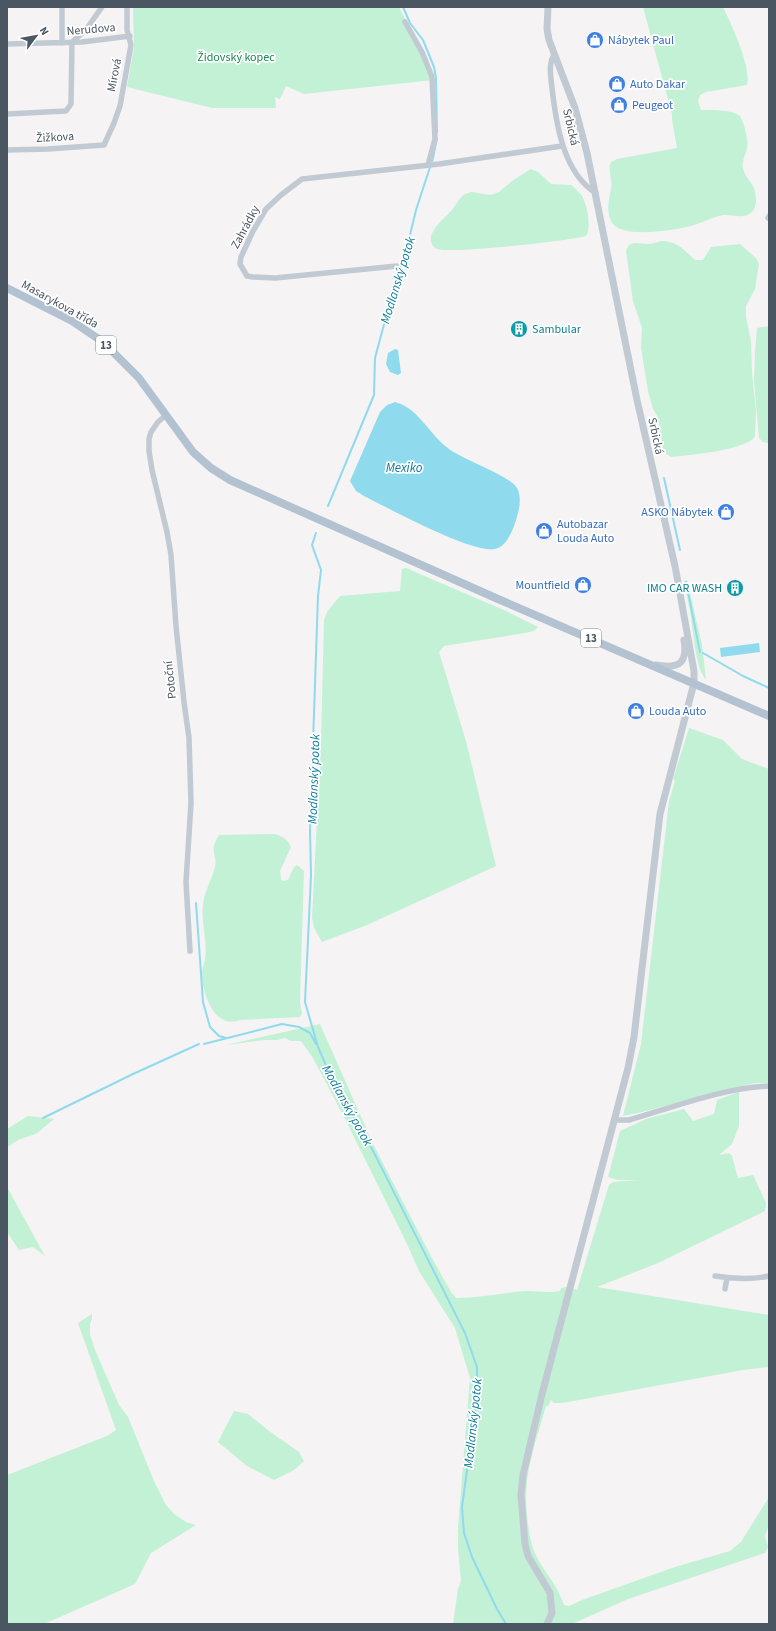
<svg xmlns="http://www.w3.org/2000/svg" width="776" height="1631" viewBox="0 0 776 1631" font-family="'Source Sans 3',sans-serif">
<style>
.green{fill:#c3f1d5}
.water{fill:#90daee}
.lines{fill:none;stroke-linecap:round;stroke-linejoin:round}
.stream{stroke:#90daee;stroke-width:2}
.minor{stroke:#c1cad2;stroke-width:5.5}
.tertiary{stroke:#c1cad2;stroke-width:7}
.primary{stroke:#b3c2d1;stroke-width:8}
.labels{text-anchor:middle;stroke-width:3.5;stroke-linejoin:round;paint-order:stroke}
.shield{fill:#fff;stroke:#808990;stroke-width:1}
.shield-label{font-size:11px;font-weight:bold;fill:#4a5661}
.street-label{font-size:12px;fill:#4a5661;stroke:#fff}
.shop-label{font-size:12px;fill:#366cbe;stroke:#fff;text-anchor:start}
.park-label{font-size:12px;fill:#17864f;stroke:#fff}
.culture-label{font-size:12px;fill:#0d838f;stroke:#fff;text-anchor:start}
.water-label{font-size:13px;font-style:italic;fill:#0c7c9b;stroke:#fff}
</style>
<rect width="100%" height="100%" fill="#f5f3f3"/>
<path class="green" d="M133 7H399C410 31 430 53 433 80L304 94 286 86 280 99 275 97 276 108H212L127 87 134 47Z
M643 7H723C731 23 752 69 747 85L706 92 700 95 698 101 701 110C710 110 737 109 741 118 744 124 746 132 747 139 750 150 741 158 743 168 746 182 756 181 756 201 756 203 755 207 754 209 747 221 733 214 723 215 712 217 702 223 691 226 674 230 620 240 611 221 606 211 609 199 611 189 613 180 607 171 611 162L617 159 677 148 672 120V114Z
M531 169 538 172 551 184 571 185C575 188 579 192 582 196 587 205 592 227 586 236 569 241 447 254 437 249 419 238 445 218 452 210 457 204 459 198 465 194L472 192 490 195 499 192 512 181Z
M661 241C677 241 684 250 695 260H703L711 247 740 244 756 258 759 264 755 289 746 306V317L751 341 752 373 756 411 755 437C745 450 690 455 672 457L666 454 663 448 658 417 653 409 648 391 641 348 642 328 633 301 626 251C630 239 638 244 648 244 652 244 657 242 661 241Z
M769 326V443L763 442 759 438 754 381 755 352 757 328Z
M406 568 506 611 538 627 534 631 525 633 450 645 444 646 439 652 466 741 496 866 367 925 322 942 314 928 312 918 321 742 324 620 327 612 340 596 400 591 402 569Z
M687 580 702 645 706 679C695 670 693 626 690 611 688 601 686 591 684 581Z
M689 728 723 740 742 759 769 769V1083H754L638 1113 623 1116 641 1044 669 801 675 781 673 779Z
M274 834C282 836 288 839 291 847L280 871 281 879 283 881 288 880 294 867 297 865 304 871 300 1002 302 1014 300 1017 240 1020C213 1030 203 992 201 972 212 950 200 927 203 905 204 891 212 880 215 867 218 853 208 853 219 835Z
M320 1024 374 1146 432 1258 451 1292 456 1298C479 1298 502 1293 525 1291 537 1291 549 1293 560 1291L561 1288 567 1287 577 1290 609 1185 613 1182 638 1180H618L608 1177 620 1131 646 1119 684 1109 693 1121 714 1114 717 1100 739 1092V1126L732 1144 719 1155 729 1153 732 1156 738 1178 753 1175 766 1203 765 1211 658 1263 597 1287 769 1315V1367L743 1370 562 1403H554L551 1400 548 1406H546C539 1431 530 1456 527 1481 525 1501 527 1532 534 1551 540 1566 551 1577 558 1591 560 1595 562 1600 564 1605L569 1606 582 1600 675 1567 730 1551 741 1542 769 1497V1525L765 1536 768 1547 765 1553 628 1599 572 1624H453L458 1589 461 1581 458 1548V1528L470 1378 455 1328 419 1271 407 1244 342 1113 313 1058 301 1041H291L285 1038 277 1040H264L226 1045Z
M28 1116 54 1119 36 1134 20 1139 7 1147V1129Z
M7 1187 45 1256 33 1247 19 1250 7 1232Z
M92 1314V1319L90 1324V1334L95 1350 119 1405 128 1417 154 1481 166 1505 174 1514 186 1522 196 1525 151 1553 135 1584 44 1624H7V1475L107 1436 116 1430 78 1323Z
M234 1411 248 1414 269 1431 299 1452 304 1461 294 1470 274 1480 247 1466 218 1442Z"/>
<path class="water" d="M395 349 398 350 401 373 398 375 390 372 386 364 388 353Z
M395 402C416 407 428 431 444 445 460 460 507 473 517 488 523 499 518 515 514 526 511 534 505 547 495 549 473 554 388 508 364 496L356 491 350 481 380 412 387 405Z
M759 643 760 652 721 657 720 648Z"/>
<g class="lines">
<path class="stream" d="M403 7 410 23 423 40 434 67 436 78 437 132
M664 478 680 550
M328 506 374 395 375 358 386 317 388 307 396 291 399 271 409 252V239L416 210 433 158 437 138
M316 533 312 545 321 570 318 596 310 831 311 876 305 1002 318 1047 334 1084 367 1139 465 1333 477 1367V1397L462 1507 464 1533 472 1557 497 1609 506 1624
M686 582 700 652
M703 653 743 676 769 688
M196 903 203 1002 210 1027 219 1036 226 1038
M204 1044 282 1024 299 1027 310 1033 316 1044
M43 1118 133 1074 199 1044"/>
<path class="minor" d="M62 7V43
M405 22 422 52 432 77 435 139 428 165
M7 44 82 42 130 36
M554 55C548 64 551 78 552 88 556 123 563 173 596 193
M7 114 66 111 71 104 72 42 85 31 102 7
M7 150 48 149 104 145 114 123 120 106 131 45 127 30V7
M768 218 769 216
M397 266 275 278 253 277 247 276 240 264 241 257 253 231 266 209 281 195 302 179 439 164 562 146
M166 415 158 422 151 432 149 439V451L152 470 167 532 171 555 176 626 184 702 189 738 191 803 186 882 190 951
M614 1120H629C674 1107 723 1088 769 1086
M715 1276C734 1279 750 1280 769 1276
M725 1289 727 1278"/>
<path class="tertiary" d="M656 665C678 669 688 664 684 640
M547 1624 552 1613 550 1593 528 1556 525 1544 521 1495 523 1475 542 1394 628 1068 634 1037 660 814 694 683V671L675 566 637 400 587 153 575 108 549 40 547 29 548 7"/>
<path class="primary" d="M7 288 72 321 103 342 139 378 193 452 211 468 230 480 498 599 769 716"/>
</g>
<defs>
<g id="shop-disc" transform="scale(0.9)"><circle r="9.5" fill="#3f7fe0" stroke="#fff"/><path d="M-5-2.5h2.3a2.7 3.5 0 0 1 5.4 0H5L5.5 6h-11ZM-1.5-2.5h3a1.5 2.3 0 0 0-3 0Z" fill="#fff"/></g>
<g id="building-disc" transform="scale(0.9)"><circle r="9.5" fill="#0f9aa8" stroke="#fff"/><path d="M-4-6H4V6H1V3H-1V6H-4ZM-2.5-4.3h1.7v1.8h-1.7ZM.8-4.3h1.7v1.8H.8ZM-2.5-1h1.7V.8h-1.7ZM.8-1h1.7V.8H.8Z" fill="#fff"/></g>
</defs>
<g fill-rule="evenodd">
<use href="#shop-disc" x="595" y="40"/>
<use href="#shop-disc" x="617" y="84"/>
<use href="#shop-disc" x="619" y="105"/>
<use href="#building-disc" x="519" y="329"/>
<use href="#shop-disc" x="726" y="512"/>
<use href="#shop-disc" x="544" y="531"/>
<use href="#shop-disc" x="583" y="585"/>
<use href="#building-disc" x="735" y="588"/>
<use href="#shop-disc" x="636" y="711"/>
</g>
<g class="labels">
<g class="shield">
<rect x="96" y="336" width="20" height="18" rx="3"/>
<rect x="581" y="629" width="20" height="18" rx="3"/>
</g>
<g class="shield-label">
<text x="106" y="349">13</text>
<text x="591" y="642">13</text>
</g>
<g class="street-label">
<text transform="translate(91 29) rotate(-5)" y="4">Nerudova</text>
<text transform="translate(114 75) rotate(-79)" y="4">Mírová</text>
<text transform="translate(571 127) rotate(77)" y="4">Srbická</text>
<text transform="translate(55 137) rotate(-3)" y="4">Žižkova</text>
<text transform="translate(245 227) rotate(-62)" y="4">Zahrádky</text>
<text transform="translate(60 304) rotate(29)" y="4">Masarykova třída</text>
<text transform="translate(656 436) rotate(78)" y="4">Srbická</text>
<text transform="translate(170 680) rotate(-96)" y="4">Potoční</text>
</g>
<g class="shop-label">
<text x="608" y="44">Nábytek Paul</text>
<text x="630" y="88">Auto Dakar</text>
<text x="632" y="109">Peugeot</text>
<text x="713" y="516" text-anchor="end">ASKO Nábytek</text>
<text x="557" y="528">Autobazar<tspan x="557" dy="14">Louda Auto</tspan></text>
<text x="570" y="589" text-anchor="end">Mountfield</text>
<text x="649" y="715">Louda Auto</text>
</g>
<g class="park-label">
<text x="236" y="61">Židovský kopec</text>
</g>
<g class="culture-label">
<text x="532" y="333">Sambular</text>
<text x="722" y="592" text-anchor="end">IMO CAR WASH</text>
</g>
<g class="water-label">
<text transform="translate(397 280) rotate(-73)" y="5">Modlanský potok</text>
<text x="404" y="472">Mexiko</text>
<text transform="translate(313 779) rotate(-88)" y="5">Modlanský potok</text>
<text transform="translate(348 1105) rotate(61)" y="5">Modlanský potok</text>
<text transform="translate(472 1423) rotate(-84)" y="5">Modlanský potok</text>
</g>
</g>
<rect width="776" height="1631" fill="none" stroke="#4a5661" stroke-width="16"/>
<g transform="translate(36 36) rotate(58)" stroke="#ffffff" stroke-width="3" paint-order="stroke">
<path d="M0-3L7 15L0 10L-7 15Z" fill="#4a5661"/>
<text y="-6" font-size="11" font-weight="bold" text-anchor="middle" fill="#4a5661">N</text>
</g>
</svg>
